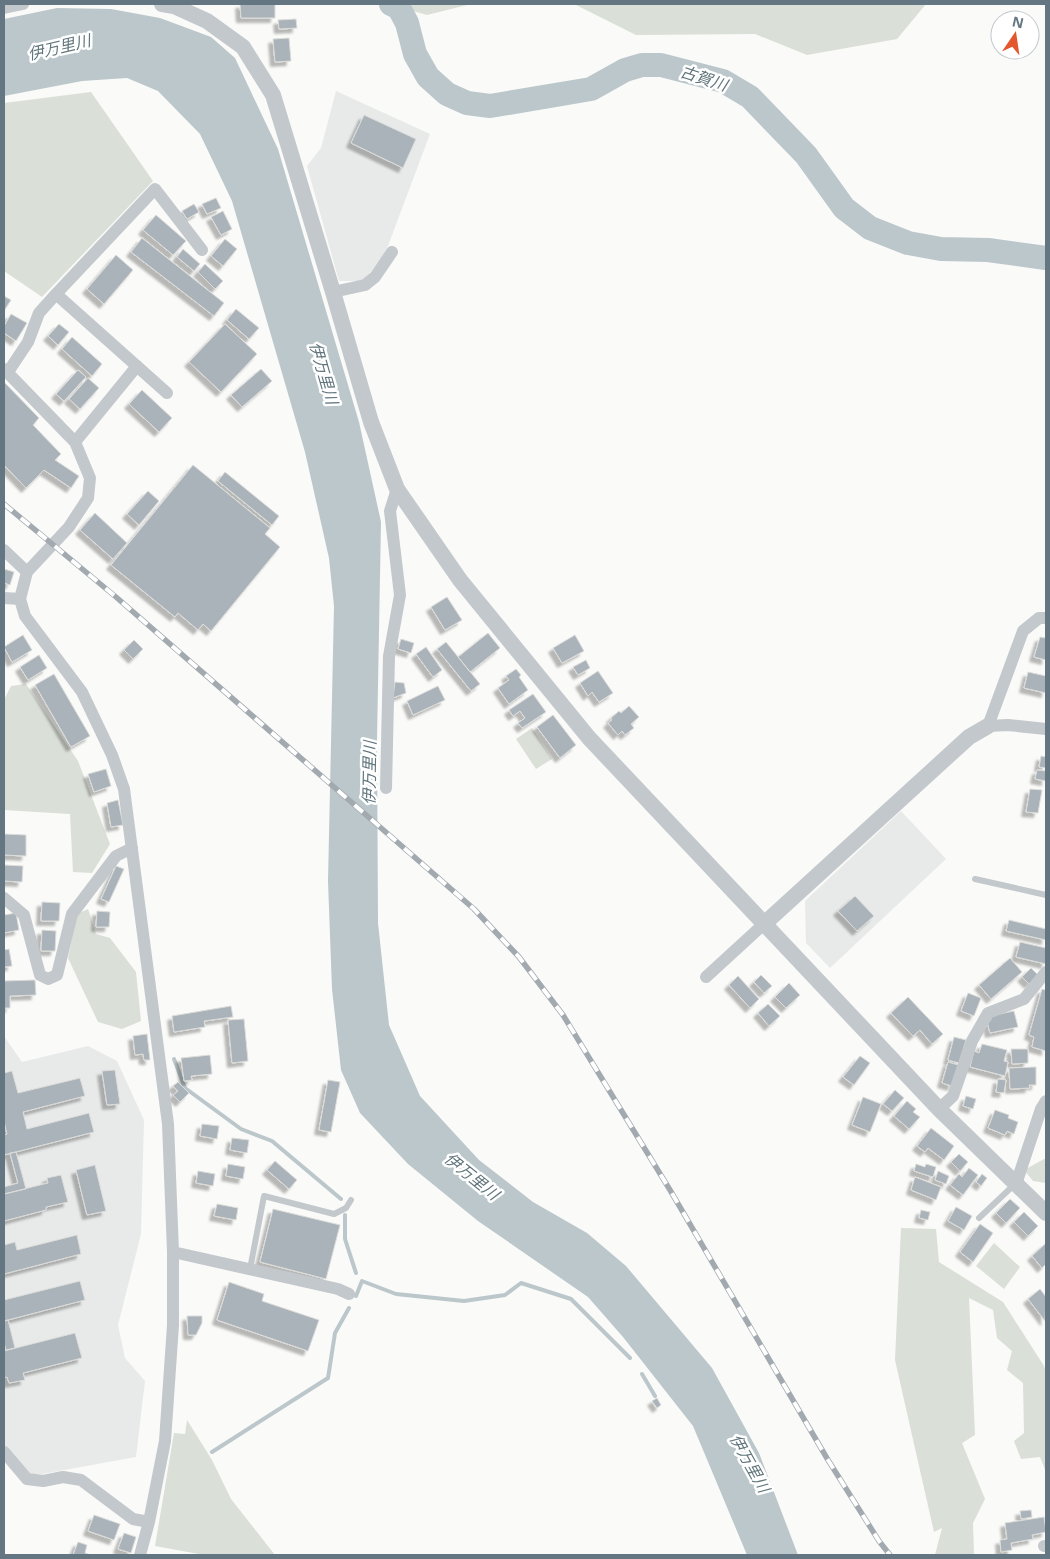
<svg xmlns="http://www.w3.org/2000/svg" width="1050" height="1559" viewBox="0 0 1050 1559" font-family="'Noto Sans','Noto Sans JP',sans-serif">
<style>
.built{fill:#e8e9e9}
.green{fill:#dadfd7}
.water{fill:#bbc7cb}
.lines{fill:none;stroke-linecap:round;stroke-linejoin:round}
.stream{stroke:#bbc7cb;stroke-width:4}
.river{stroke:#bbc7cb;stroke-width:24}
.building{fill:#aab3b9;stroke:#dcdcda;filter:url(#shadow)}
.service{stroke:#c3c8cc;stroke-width:6}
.minor{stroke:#c3c8cc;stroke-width:12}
.tertiary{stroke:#c3c8cc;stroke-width:16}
.rail-casing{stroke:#a2aab0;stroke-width:5.5}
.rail{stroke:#fff;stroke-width:4;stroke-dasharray:11;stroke-linecap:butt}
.labels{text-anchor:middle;stroke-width:5;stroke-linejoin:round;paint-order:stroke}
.water-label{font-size:16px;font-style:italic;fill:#60757c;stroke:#fff}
</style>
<defs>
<filter id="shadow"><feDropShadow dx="-4.5" dy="4.5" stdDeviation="1" flood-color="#0004"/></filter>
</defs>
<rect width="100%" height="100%" fill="#fafaf8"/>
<path class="built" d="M336 91 430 134 386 251 364 281H339L307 166 321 148Z
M901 811 946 859 830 968 806 943 805 901Z
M4 1036 22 1062 88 1046 117 1061 144 1120 141 1234 118 1325 125 1358 145 1381 136 1457 31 1476 4 1444Z"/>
<path class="green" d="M389 4H471L427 15Z
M574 4H926L897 39 807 55 755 34 636 35Z
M91 92 153 181 42 297 4 271V103Z
M26 684 78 761 110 844 92 873 73 872 70 814 4 810V700L11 686Z
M532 728 552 759 536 769 516 739Z
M88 909 96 934 110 938 136 972 141 1021 122 1029 98 1022 68 958 77 914Z
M1046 1158V1183L1033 1181 1024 1170Z
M901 1228 936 1229 939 1262 1003 1302 1044 1366 1046 1372V1472L1040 1457 1021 1459 1014 1441 1024 1433 1023 1383 1007 1370 1012 1351 997 1338 993 1310 969 1298 975 1435 962 1443 985 1499 973 1523 974 1555H935L942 1528 934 1532 895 1360Z
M994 1243 1020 1267 1004 1289 976 1266Z
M187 1420 212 1460 231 1499 275 1555H204L155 1546 174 1433 185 1434Z"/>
<path class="water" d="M57 8 111 9 160 18 211 37 235 58 278 149 359 422 381 522 377 739 378 923 389 1025 420 1096 479 1160 533 1202 587 1233 626 1266 712 1368 759 1453 798 1555H747L693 1426 623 1337 588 1297 478 1221 408 1164 360 1113 341 1070 332 989 328 881 334 606 329 558 305 452 232 201 200 134 158 91 127 78 82 81 4 96V19Z"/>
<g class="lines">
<path class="stream" d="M174 1059 185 1088 241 1129 272 1141 341 1199
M345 1215V1239L356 1273
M356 1296 362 1281 396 1294 464 1301 505 1295 521 1283 571 1299 630 1358
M642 1374 655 1396
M212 1452 328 1378 335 1333 349 1308"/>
<path class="river" d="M391 4 399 8 407 23 415 54 428 77 447 94 467 103 490 106 591 89 625 70 642 65H661L723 81 750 97 806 155 844 208 870 228 908 243 941 249 988 250 1046 258"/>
</g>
<path class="building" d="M240 4H275V18H241Z
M296 19 297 28 279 29 278 20Z
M289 38 291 61 275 62 273 39Z
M364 115 416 139 403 168 351 143Z
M216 198 221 208 207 214 202 204Z
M194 204 199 212 187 219 182 211Z
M223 211 232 229 221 235 211 217Z
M156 215 186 241 173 255 143 230Z
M142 238 224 303 214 316 131 252Z
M225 239 237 249 223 266 211 256Z
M183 249 200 264 194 271 177 257Z
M116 255 133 270 104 304 87 289Z
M205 264 223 281 215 289 198 272Z
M4 296 11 300 4 311Z
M236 309 259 328 249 339 227 320Z
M11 314 27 323 16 341 4 333V326Z
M59 324 69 332 58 345 48 336Z
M225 324 257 354 221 392 189 362Z
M72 337 102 364 92 376 62 349Z
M261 369 272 381 242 407 231 395Z
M78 370 86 377 64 401 56 394Z
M88 378 99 388 80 409 69 399Z
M4 382 39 418 33 425 61 454 55 460 79 476 71 488 44 470 26 488 4 465Z
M142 390 172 418 159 432 129 404Z
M193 465 270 528 265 534 280 547 211 631 203 624 198 630 178 613 175 617 111 565Z
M225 472 279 516 272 525 218 481Z
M148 491 159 501 139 525 127 514Z
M95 513 127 543 113 559 80 530Z
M4 569 14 572 10 585 4 583Z
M447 597 462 620 445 630 431 607Z
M488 633 500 648 470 672 458 657Z
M23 635 32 650 12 662 4 647Z
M575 635 584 651 562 663 553 648Z
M1040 637 1046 638V660L1034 657Z
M401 639 414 643 411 653 398 649Z
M134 640 143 649 133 659 124 650Z
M446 642 480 684 471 691 437 649Z
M426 647 442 670 433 677 416 654Z
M39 655 47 668 28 680 20 667Z
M586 660 590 668 578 675 573 667Z
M516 669 521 675 519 677 528 690 509 704 498 688 509 680 506 676Z
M598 671 613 693 599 702 592 692 588 696 580 683Z
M1028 672 1046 676V693L1024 688Z
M54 674 90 736 71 747 35 685Z
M395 682 404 683 406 693 393 698Z
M438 686 445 700 413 715 407 701Z
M533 694 546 712 522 728 518 723 525 718 520 711 513 716 509 710Z
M629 706 639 717 631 724 634 728 625 735 622 731 618 735 608 723 612 720 611 718 619 711 621 713Z
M553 715 576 745 560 758 537 727Z
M1041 756 1046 757V768L1039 767Z
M106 769 111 786 94 792 88 774Z
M1037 770 1046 771V781L1035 779Z
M1030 789 1042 790 1038 813 1026 812Z
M118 800 123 825 111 827 107 803Z
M4 834 26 835V856L4 855Z
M4 865 23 866 22 882 4 881Z
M116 866 124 869 109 902 101 899Z
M855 896 874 916 857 931 838 911Z
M42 902 60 903 59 921H41Z
M97 911 110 912 109 927H96Z
M16 913 19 930 4 933V915Z
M1009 920 1046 929V940L1006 931Z
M42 930 56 931 55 951H41Z
M1020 942 1046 948V964L1016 957Z
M9 949 12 966 4 967V950Z
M1010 958 1022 972 991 999 979 985Z
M1031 968 1038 975 1029 984 1022 977Z
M761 975 772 986 764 993 754 982Z
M738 976 759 999 750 1008 729 985Z
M35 980 36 995 10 996V1008H4V981Z
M789 983 800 995 786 1008 775 997Z
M1046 987V1051L1032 1047 1034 1037 1029 1035 1042 989 1045 990Z
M968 993 981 998 974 1016 961 1011Z
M908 997 943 1034 932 1044 920 1030 913 1036 891 1013Z
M768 1004 780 1016 769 1026 758 1013Z
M231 1006 233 1017 204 1021 205 1027 174 1032 172 1016Z
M1014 1011 1018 1027 990 1033 987 1021 991 1020 990 1016Z
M244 1019 248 1061 232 1063 228 1020Z
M147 1034 150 1060H144L143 1054 135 1055 133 1036Z
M954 1037 966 1040 959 1063 948 1060Z
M982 1044 1007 1050 1004 1061 1008 1062 1005 1076 970 1067 974 1051 979 1053Z
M1011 1049H1028V1063L1012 1064Z
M210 1055 212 1074 191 1076 192 1080 184 1081 181 1058Z
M860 1056 870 1063 854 1085 843 1077Z
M948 1062 958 1065 952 1086 942 1083Z
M1036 1067V1085H1029L1030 1088 1010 1089 1009 1068Z
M115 1070 120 1104 107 1105 102 1071Z
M12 1071 18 1093 80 1078 85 1096 23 1112 27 1129 89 1113 94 1132 4 1155V1135L7 1134 4 1121V1073Z
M998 1079 1006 1080 1004 1093 996 1092Z
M328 1080 340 1082 331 1132 319 1130Z
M178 1082 189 1093 180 1102 173 1095 178 1091 173 1086Z
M895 1090 904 1098 892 1111 883 1104Z
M966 1096 976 1099 973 1109 963 1106Z
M863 1097 881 1104 870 1132 852 1125Z
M907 1101 916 1109 913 1112 920 1117 909 1129 894 1116Z
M995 1110 1009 1115 1008 1118 1018 1122 1014 1134 1007 1131 1005 1135 988 1128Z
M202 1124 219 1126 217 1139 200 1136Z
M931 1128 954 1146 944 1160 928 1148 925 1152 917 1146Z
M232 1138 249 1140 247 1153 230 1150Z
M16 1152 26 1189 4 1194V1187L18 1183 10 1153Z
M959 1154 968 1162 960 1171 951 1162Z
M275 1161 297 1180 289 1189 267 1170Z
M228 1164 245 1167 243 1179 226 1176Z
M916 1164 925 1167 926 1164 936 1167 933 1177 914 1171Z
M95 1165 106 1211 87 1215 76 1170Z
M969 1168 978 1175 963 1195 950 1185 959 1174 962 1177Z
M198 1171 215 1174 213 1186 196 1183Z
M938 1171 949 1176 946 1184 935 1180Z
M982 1174 987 1178 981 1186 976 1182Z
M61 1175 68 1202 46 1207V1210L4 1221V1194L48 1183 47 1178Z
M915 1177 941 1187 936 1200 911 1190Z
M1010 1199 1020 1208 1006 1223 996 1213Z
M217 1204 238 1208 236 1220 214 1216Z
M956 1207 972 1216 964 1230 948 1221Z
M273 1209 340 1225 326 1279 260 1262Z
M921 1210 930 1212 928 1220 919 1218Z
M1024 1212 1038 1226 1028 1236 1014 1222Z
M980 1224 993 1233 973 1262 960 1252Z
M77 1235 81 1254 4 1274V1245L15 1242 17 1250Z
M1046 1243V1264L1042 1268 1032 1256Z
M80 1281 85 1300 4 1321V1300Z
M229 1282 264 1294 262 1301 319 1320 308 1351 217 1320Z
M1040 1289 1046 1297 1045 1321 1028 1299Z
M187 1316H202V1323L196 1335H188Z
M8 1320 15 1348 6 1350 4 1343V1321Z
M75 1333 82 1358 23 1373 25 1380 9 1383 7 1377 4 1378V1351Z
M657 1398 661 1405 657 1408 652 1401Z
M1031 1510 1032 1517 1021 1519 1020 1511Z
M94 1515 120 1524 114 1540 88 1531Z
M1044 1517 1046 1532 1032 1535 1033 1539 1011 1543 1012 1550 1001 1552 1000 1540 1007 1539 1005 1523Z
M124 1533 136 1537 131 1553 118 1549Z
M78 1542 87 1545 85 1553 91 1555H73Z"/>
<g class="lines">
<path class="service" d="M975 879 1046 895
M979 1218 1015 1184
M250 1269 264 1196 334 1214 346 1208 351 1200"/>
<path class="minor" d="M4 8 23 4
M333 292 365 285 375 277 392 252
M4 369 75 442 90 478 88 498 69 527 27 572 20 599 25 616 82 692 112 755 124 789 168 1124 173 1252V1325L165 1441 149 1522 140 1555
M8 372 28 342 39 313 56 294
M167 393 56 294 155 189 202 250
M75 442 137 366
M4 550 27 572
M4 598 20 599
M1046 618H1039L1023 631 988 726 1008 725 1046 729
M386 788 389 656 400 595 390 511 397 489
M4 898 24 915 40 975 48 979 57 975 72 914 116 856 132 848
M706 977 765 923
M939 1109 953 1096 972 1041 988 1013 1024 999 1046 972
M1016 1184 1041 1109 1046 1101
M173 1252 338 1289 349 1294
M4 1452 27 1479 43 1481 63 1477 81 1480 133 1519 149 1522
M1044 1546H1046"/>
<path class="tertiary" d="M162 4 174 6 207 21 243 47 273 95 333 292 371 422 397 489 460 580 589 738 939 1109 1046 1213
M765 923 969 737 988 726"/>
<g class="rail-casing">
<path id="rail" d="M4 504 116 597 474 909 519 957 563 1015 670 1190 828 1460 879 1541 890 1555"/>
</g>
<use href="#rail" class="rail"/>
</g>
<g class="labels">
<g class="water-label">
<text transform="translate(59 47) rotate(-13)" y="6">伊万里川</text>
<text transform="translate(704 78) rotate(18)" y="6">古賀川</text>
<text transform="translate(324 373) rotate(74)" y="6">伊万里川</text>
<text transform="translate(369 773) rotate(-89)" y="6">伊万里川</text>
<text transform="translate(472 1176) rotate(39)" y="6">伊万里川</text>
<text transform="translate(750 1463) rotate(61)" y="6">伊万里川</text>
</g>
</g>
<rect width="1050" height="1559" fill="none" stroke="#657683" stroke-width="10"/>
<g transform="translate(1015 35) rotate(13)"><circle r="24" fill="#ffffff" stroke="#c1c8cd"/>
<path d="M0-4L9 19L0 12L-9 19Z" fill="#e4572e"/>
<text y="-8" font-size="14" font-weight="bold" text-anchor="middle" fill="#657683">N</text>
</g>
</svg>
